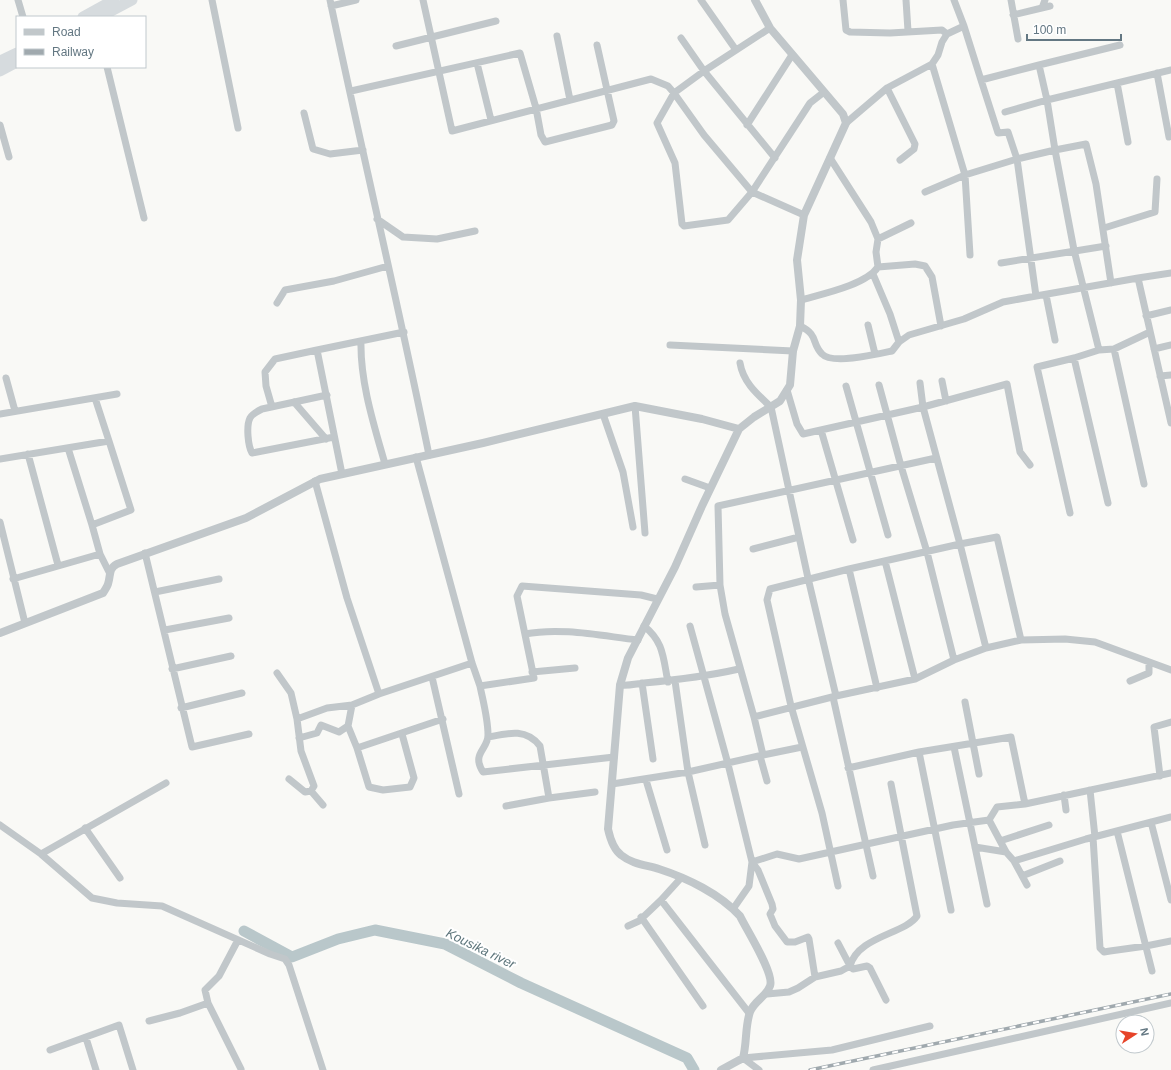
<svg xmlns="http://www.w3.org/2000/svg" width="1171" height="1070" viewBox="0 0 1171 1070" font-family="Arial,sans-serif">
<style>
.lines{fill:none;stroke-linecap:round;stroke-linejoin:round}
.river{stroke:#b9c7ca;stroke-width:11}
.minor{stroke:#c1c7ca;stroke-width:7}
.tertiary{stroke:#c1c7ca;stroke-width:8}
.trunk{stroke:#d6dbde;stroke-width:11}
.rail-casing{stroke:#a0a9ae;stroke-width:3.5}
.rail{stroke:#fff;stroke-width:2;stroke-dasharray:6;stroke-linecap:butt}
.labels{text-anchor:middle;stroke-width:4;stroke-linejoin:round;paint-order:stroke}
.water-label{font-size:13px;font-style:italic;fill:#5e767c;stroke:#fff}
</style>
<rect width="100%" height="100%" fill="#f9f9f6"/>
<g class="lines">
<path class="river" d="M244 931 292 957 338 939 375 930 445 944 521 983 687 1058 694 1070"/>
<path class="minor" d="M18 0 23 17
M212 0 238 128
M330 0C362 152 398 303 429 455
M423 0 452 131 651 79 668 86 674 93 704 71 770 28
M701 0 736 50
M843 0 846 30 850 32 890 33 942 30 947 34
M906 0 908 31
M1011 0 1018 39
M331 6 356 0
M1042 8 1045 0
M1013 15 1050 6
M964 26 981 80 1039 65 1047 100 1005 112
M557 36 570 100
M681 38 704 71 775 158
M396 46 496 21
M477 63 491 120
M932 64 965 175 1017 159 1055 150 1047 100 1171 70
M1039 65 1120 45
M107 67 144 218
M1157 73 1169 137
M1117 83 1128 142
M887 88 915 144 914 149 900 160
M351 91 520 53 536 108 541 135 545 142 612 125 614 121 597 45
M304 113 313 149 330 154 363 150
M846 123 887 88 932 64 938 55 942 42 947 34 964 26 954 0
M0 125 9 157
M747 125 792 55
M925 192 965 175 970 255
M804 215 752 192 704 135 674 93 657 123 675 163 682 224 684 226 728 220 752 192 810 103 824 92
M377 219 403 237 437 239 475 231
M1104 228 1155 212 1157 179
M878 239 911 223
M1001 263 1106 246
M878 267 915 264 925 266 932 277 941 326
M873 274 890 314 899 342
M1138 278 1171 273
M1046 295 1055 340
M1036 296 1138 278 1171 423
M801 300C822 294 866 285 878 267L876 252 878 239 871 222 830 158
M277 303 285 290 334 281 388 266
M1146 316 1171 310
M868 325 875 354
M800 326C819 335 811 343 822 354 832 365 878 354 892 351L899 342 909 335 964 319 1003 302 1036 296 1017 159 1008 132 998 133 981 80
M361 341C360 382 374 425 385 464
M670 345 793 351
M1114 349 1144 484
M1154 349 1171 345
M1099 350 1074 250 1055 150 1086 144 1096 184 1111 283
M1074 358 1108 503
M740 363C743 382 757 394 771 407L808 578 836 696 915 679 954 660 986 648 1021 640 997 537 960 544 923 407 803 434 797 424 787 390
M1160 376 1171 375
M6 378 15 411
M942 381 946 401
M920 383 923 407 1007 384 1020 452 1030 465
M879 385 901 466 927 552 954 660
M846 386 888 535
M327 395 262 409C258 411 252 414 250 418 246 426 248 446 252 453L334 437
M95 398 109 441
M294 402 326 439
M635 406 645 533
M272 407 266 386 265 372 275 359 317 350
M0 414 117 394
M603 414 623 472 633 527
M821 430 853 540
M68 448 92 525
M28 454 58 565
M416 457 472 663 480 686 534 678 517 596 522 586 641 595 657 599
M0 459 109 441 131 510 92 525 100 554 109 572
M342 474 317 350 404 332
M685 479 710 488
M315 481 347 598 379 694
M1070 513 1037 367 1074 358 1099 350 1114 349 1150 332
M0 522 25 623
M753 549 799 537
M145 553 192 747 249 734
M885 561 915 679
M849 569 877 688
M13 579 100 554
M696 587 720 585
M155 592 219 579
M644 626C664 642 663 658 668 682
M690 626 728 764 752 862 749 886 733 909
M165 630 229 618
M525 634C561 627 602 636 638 640
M1021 640 1065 639 1095 642 1171 670
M172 669 231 656
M532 672 575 668
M277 673 291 693 297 719 301 751 314 786 311 791
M432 677 459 794
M675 681 688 772 705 845
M1130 681 1149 673V662
M642 683 653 759
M620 685C629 686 635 684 644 683 676 680 708 676 739 669
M480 686C483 701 488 719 488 735 488 750 471 753 483 772L614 757
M836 696 754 717 725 614 720 585 718 506 936 458
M833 697 873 876
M965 702 979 774
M352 705 348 726 357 748 369 787 383 790 410 787 414 778 402 734
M181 708 242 693
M297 719 327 708 352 705 379 694 472 663
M489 737C508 733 526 728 540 746L549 798
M299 738 317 733 321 725 339 732 348 726
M954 747 987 904
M357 748 443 719
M919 752 951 910
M763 755 802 747
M760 756 767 781
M848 768 919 752 1011 737 1025 804 1171 773
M1160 776 1154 727 1171 722
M289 779 305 792 311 791 323 805
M646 780 667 850
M612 784 688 772 763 755 754 717
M1090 790 1095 837
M1064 795 1066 810
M506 806 549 798 595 792
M989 820 997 807 1025 804
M1151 822 1171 900
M0 825 41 854 92 898 117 903 162 906 270 954 285 959 289 965 323 1070
M85 828 120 878
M1117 831 1152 971
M1093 837 1100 948 1104 952 1110 951 1146 946 1171 941
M1000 841 1049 825
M975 847 1006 852
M41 854 166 783
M1014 861 1027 885
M752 862 777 854 799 859 953 825 989 820 1006 852 1014 861 1086 839 1171 817
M752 862 758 870 772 904 773 909 770 914 775 926 787 942H795L808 937 809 939 815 977
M1022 876 1060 861
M681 878 661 900 749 1013
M838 886 822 813 791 706 767 600 770 589 849 569 960 544 986 648
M641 917 703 1006
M628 926 639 921 661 900
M238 940 219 976 205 990 208 1003 241 1069
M838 943 850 966 853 969 867 966 870 968 886 1000
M767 994 789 992 798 988 815 977 841 971 850 966C858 936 905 934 917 916L891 784
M149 1021 180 1013 208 1003
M86 1038 96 1070
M50 1050 119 1025 133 1070
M743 1058 759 1070
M740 1060 743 1058 832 1050 930 1026
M873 1070 1171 1003"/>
<path class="tertiary" d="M0 633 103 593C105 590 107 587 108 584 111 575 108 569 117 564L246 518 320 479 483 443 635 406 702 419 739 429
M721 1070 743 1058C747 1043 745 1026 750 1012 754 1001 766 997 770 986 775 974 746 929 740 916 720 894 687 878 659 869 646 865 632 864 621 855 613 849 610 838 608 829L620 685 628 658 675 567 702 506 739 429 754 417 780 401 790 385 793 351 800 326 801 300 797 260 804 215 846 123 843 114 770 28 755 0"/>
<path class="trunk" d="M83 17 114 0
M100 17 132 0
M0 61 17 53
M0 71 17 62"/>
<g class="rail-casing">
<path id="rail" d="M810 1070 1171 994"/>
</g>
<use href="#rail" class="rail"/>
</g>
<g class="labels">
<g class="water-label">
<text transform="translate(481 948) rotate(26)" y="5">Kousika river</text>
</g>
</g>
<rect x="16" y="16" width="130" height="52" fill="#ffffff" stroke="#c1c9cd"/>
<rect x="24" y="29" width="20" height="6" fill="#c1c7ca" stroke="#c1c9cd"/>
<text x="52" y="36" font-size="12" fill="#637782">Road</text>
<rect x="24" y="49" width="20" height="6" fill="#a0a9ae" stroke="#c1c9cd"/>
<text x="52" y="56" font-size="12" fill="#637782">Railway</text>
<g transform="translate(1135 1034) rotate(78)"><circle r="19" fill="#ffffff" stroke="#c1c9cd"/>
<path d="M0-3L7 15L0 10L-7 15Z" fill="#e64429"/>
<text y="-6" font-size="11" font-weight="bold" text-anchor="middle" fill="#637782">N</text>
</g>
<path d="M1027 34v6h94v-6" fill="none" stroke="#637782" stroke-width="2"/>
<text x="1033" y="34" font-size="12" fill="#637782" stroke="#ffffff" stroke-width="3" paint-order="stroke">100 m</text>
</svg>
